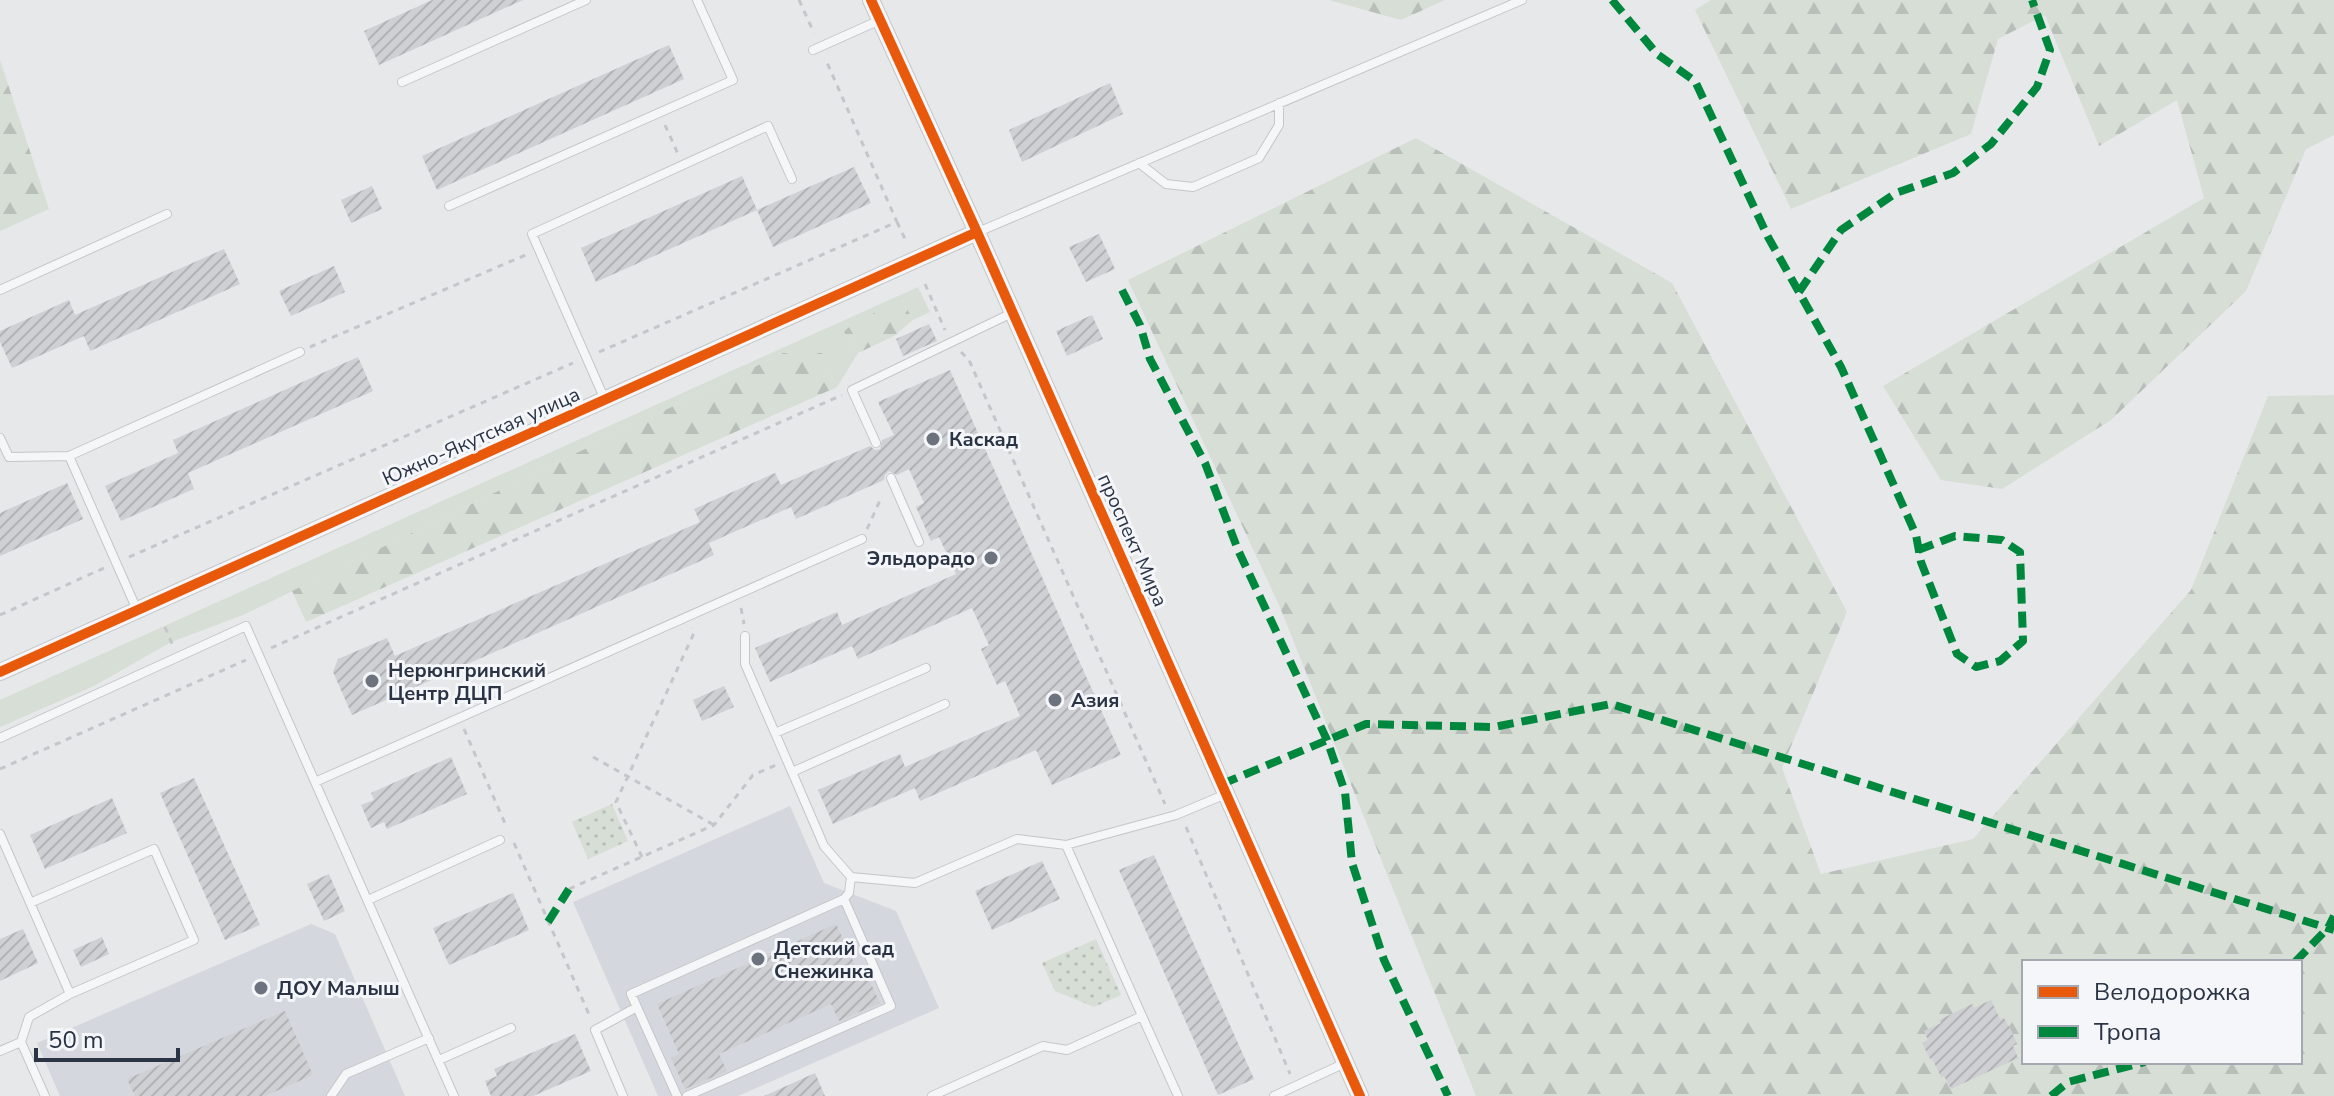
<svg xmlns="http://www.w3.org/2000/svg" width="2334" height="1096" viewBox="0 0 2334 1096" font-family="'Nunito Sans',sans-serif">
<style>
.built{fill:#d4d7dd}
.grass{fill:#d6ded6}
.forest{fill:url(#forest-firs);fill-rule:evenodd}
.park{fill:url(#park-dots)}
.building{fill:url(#building-hatch)}
.lines{fill:none;stroke-linecap:round;stroke-linejoin:round}
.service-casing{stroke:#c4c6c8;stroke-width:10}
.minor-casing{stroke:#c4c6c8;stroke-width:18}
.path{stroke:#c5c6ca;stroke-width:3;stroke-dasharray:6 6;stroke-linecap:butt}
.service{stroke:#f5f6f7;stroke-width:8}
.minor{stroke:#f5f6f7;stroke-width:16}
.quiet{stroke:#00873e;stroke-width:8;stroke-dasharray:16 8;stroke-linecap:butt}
.cycleway-casing{stroke:#f4f6f9;stroke-width:15}
.cycleway{stroke:#e8590c;stroke-width:10}
.poi-dot{fill:#6c737f;stroke:#f4f6f9;stroke-width:3}
.labels{text-anchor:middle;stroke-width:6;stroke-linejoin:round;paint-order:stroke}
.street-label{font-size:20px;fill:#2b3445;stroke:#f4f6f9}
.poi-label{font-size:20px;font-weight:bold;fill:#2b3445;stroke:#f4f6f9;text-anchor:start}
</style>
<defs>
<pattern id="forest-firs" width="22" height="20" patternUnits="userSpaceOnUse" patternTransform="scale(2)"><rect width="22" height="20" fill="#d6ded6"/><path d="M5 1l3.5 6h-7zM16 11l3.5 6h-7z" fill="#b8bfb9"/></pattern>
<pattern id="park-dots" width="8" height="8" patternUnits="userSpaceOnUse" patternTransform="scale(2)"><rect width="8" height="8" fill="#d6ded6"/><path d="M2 2h.1M6 6h.1" fill="none" stroke="#b8bfb9" stroke-width="1.8" stroke-linecap="round"/></pattern>
<pattern id="building-hatch" width="6" height="6" patternUnits="userSpaceOnUse" patternTransform="scale(2)"><rect width="6" height="6" fill="#ced0d3"/><path d="M-1 1l2-2M0 6l6-6M5 7l2-2" fill="none" stroke="#b1b3b6"/></pattern>
</defs>
<rect width="100%" height="100%" fill="#e6e8ea"/>
<path class="built" d="M790 806 824 883 896 911 939 1008 738 1096H658L573 902Z
M311 924 335 934 405 1096H60L37 1043Z"/>
<path class="grass" d="M918 287 930 312 913 320 902 300 844 332 858 353 837 387 822 354 783 353 243 615 171 642 94 686 0 727V700Z"/>
<path class="forest" d="M1329 0H1445L1401 20Z
M1711 0H2334V135L2306 149 2246 291 2111 420 2002 489 1941 480 1883 386 2204 198 2177 100 2099 146 2045 15 1998 39 1971 134 1791 209 1695 10Z
M0 60 49 209 0 231Z
M1416 138 1672 283 1847 612 1782 768 1821 874 1973 839 2191 590 2268 396 2334 395V1096H1476L1279 605 1128 280ZM2024 962H2300V1062H2024Z
M902 300 913 320 894 336 858 353 844 332 853 323Z
M783 353H822L837 387 306 622 292 591Z"/>
<path class="park" d="M612 804 628 841 588 859 572 822Z
M1096 939 1121 995 1094 1007 1055 991 1042 963Z"/>
<path class="building" d="M432 0H523L379 65 364 31Z
M669 45 684 79 437 190 422 156Z
M1110 83 1123 114 1022 162 1009 130Z
M854 167 871 203 773 247 757 210Z
M742 176 757 210 596 282 581 248Z
M372 186 382 209 351 223 341 200Z
M1099 234 1115 269 1086 282 1069 247Z
M224 249 240 284 90 351 84 336 12 368 0 342V331L69 300 75 315Z
M334 266 345 292 291 316 279 291Z
M1092 315 1103 339 1067 356 1056 331Z
M929 324 937 341 903 356 896 339Z
M358 357 373 391 188 473 194 489 121 521 105 486 178 453 173 440Z
M950 370 1121 755 1052 785 1036 750 920 801 915 788 833 824 818 790 900 754 905 767 1020 716 1005 681 997 685 981 649 989 645 972 608 858 659 852 646 770 682 755 648 837 612 842 625 956 574 939 537 931 541 916 507 924 503 909 469 897 475 889 471 885 475 884 480 796 519 791 507 709 543 714 555 352 715 333 672 338 659 387 638 395 656 700 522 694 509 775 473 781 485 870 446 875 450 880 449 882 440 894 435 878 402Z
M67 483 83 519 0 556V513Z
M724 686 734 707 702 721 693 700Z
M451 757 467 794 387 829 384 822 371 828 361 805 374 800 371 793Z
M194 778 260 925 225 940 160 793Z
M112 798 127 833 45 869 30 835Z
M1154 855 1254 1079 1218 1095 1119 870Z
M1042 861 1060 899 992 930 975 891Z
M329 874 345 911 324 921 307 884Z
M513 893 529 930 449 965 433 928Z
M836 924 859 974 865 971 880 1003 839 1021 831 1004 719 1054 727 1071 685 1089 671 1058 679 1054 657 1004Z
M23 929 38 963 0 981V939Z
M102 937 109 954 81 967 73 950Z
M1991 1000 2000 1019 2004 1018 2011 1030 2017 1044 2013 1046 2018 1058 1951 1089 1944 1076 1941 1077 1932 1058 1930 1059 1922 1043 1928 1040 1924 1031 1941 1023 1939 1020 1972 1004 1974 1008Z
M285 1011 313 1075 265 1096H135L127 1079Z
M575 1034 591 1071 533 1096H491L485 1081 497 1076 494 1069Z
M815 1073 825 1096H764Z"/>
<g class="lines">
<g class="service-casing">
<path id="service" d="M813 50 880 20
M402 82 586 0
M1139 163 1166 184 1193 187 1259 158 1279 125V103
M449 206 733 80 697 0
M978 232 1522 0
M0 290 167 214
M605 400 532 234 768 126 792 179
M0 438 9 457 69 456 300 352
M876 443 852 390 1012 313
M69 456 137 610
M891 478 919 542
M745 636V664L792 772
M945 704 792 772 824 846 851 877 915 883 1017 839 1066 845
M775 733 926 668
M0 738 246 626 315 782 862 539
M315 782 454 1096
M0 834 70 994
M368 900 500 840
M30 903 154 849 194 940 70 994 29 1017 21 1042 45 1096
M1142 1016 1178 1096
M0 1051 21 1042
M439 1060 511 1028
M331 1096 346 1074 429 1038
M623 1096 595 1030 637 1007
M677 1096 631 994 844 899 849 893 851 877
M687 1096 891 1006 844 899
M932 1096 1043 1046 1067 1050 1142 1016 1066 845 1176 815 1226 794
M1274 1096 1345 1063"/>
</g>
<g class="minor-casing">
<path id="minor" d="M871 0 977 232 1360 1096
M0 672 977 232"/>
</g>
<path class="path" d="M799 0 814 33
M665 125 678 154
M897 222 906 241
M925 284 945 330
M310 347 528 254
M599 352 897 222 825 58
M961 352 969 360 1165 804
M867 529 882 496
M129 557 573 363
M741 608 744 624
M0 615 104 568
M165 627 173 646
M271 648 842 395
M464 729 507 828
M593 757 714 825
M0 769 246 660
M1186 827 1290 1074
M514 843 591 1019
M642 857 616 802 694 633 692 628
M569 889 714 825 753 775 776 765"/>
<use href="#service" class="service"/>
<use href="#minor" class="minor"/>
<path class="quiet" d="M1612 0 1657 54 1695 81 1768 237 1841 367 1916 535 1921 562 1957 654 1976 667 2000 661 2023 641 2020 552 2002 540 1955 536 1918 550
M1122 290 1140 325 1150 359 1205 463 1238 550 1327 740 1345 792 1352 863 1384 960 1448 1096
M1799 292 1841 230 1896 193 1953 173 1991 144 2037 87 2050 50 2032 0
M1222 784 1366 724 1494 727 1611 704 2334 930
M548 922 569 889
M2295 962 2328 928 2334 916
M2051 1096 2068 1082 2145 1062"/>
<g class="cycleway-casing">
<path id="cycleway" d="M871 0 977 232 1360 1096
M0 672 977 232"/>
</g>
<use href="#cycleway" class="cycleway"/>
</g>
<g class="poi-dot">
<circle cx="933" cy="439" r="8"/>
<circle cx="991" cy="558" r="8"/>
<circle cx="372" cy="681" r="8"/>
<circle cx="1055" cy="700" r="8"/>
<circle cx="758" cy="959" r="8"/>
<circle cx="261" cy="988" r="8"/>
</g>
<g class="labels">
<g class="street-label">
<text transform="translate(481 436) rotate(-24)" y="7">Южно-Якутская улица</text>
<text transform="translate(1133 540) rotate(66)" y="7">проспект Мира</text>
</g>
<g class="poi-label">
<text x="949" y="446">Каскад</text>
<text x="975" y="565" text-anchor="end">Эльдорадо</text>
<text x="388" y="677">Нерюнгринский<tspan x="388" dy="23">Центр ДЦП</tspan></text>
<text x="1071" y="707">Азия</text>
<text x="774" y="955">Детский сад<tspan x="774" dy="23">Снежинка</tspan></text>
<text x="277" y="995">ДОУ Малыш</text>
</g>
</g>
<rect x="2022" y="960" width="280" height="104" fill="#f4f6f9" stroke="#a4a8b1" stroke-width="2"/>
<rect x="2038" y="986" width="40" height="12" fill="#e8590c" stroke="#a4a8b1" stroke-width="2"/>
<text x="2094" y="1000" font-size="24" fill="#2b3445">Велодорожка</text>
<rect x="2038" y="1026" width="40" height="12" fill="#00873e" stroke="#a4a8b1" stroke-width="2"/>
<text x="2094" y="1040" font-size="24" fill="#2b3445">Тропа</text>
<path d="M36 1048v12h142v-12" fill="none" stroke="#2b3445" stroke-width="4"/>
<text x="48" y="1048" font-size="24" fill="#2b3445" stroke="#f4f6f9" stroke-width="6" paint-order="stroke">50 m</text>
</svg>
